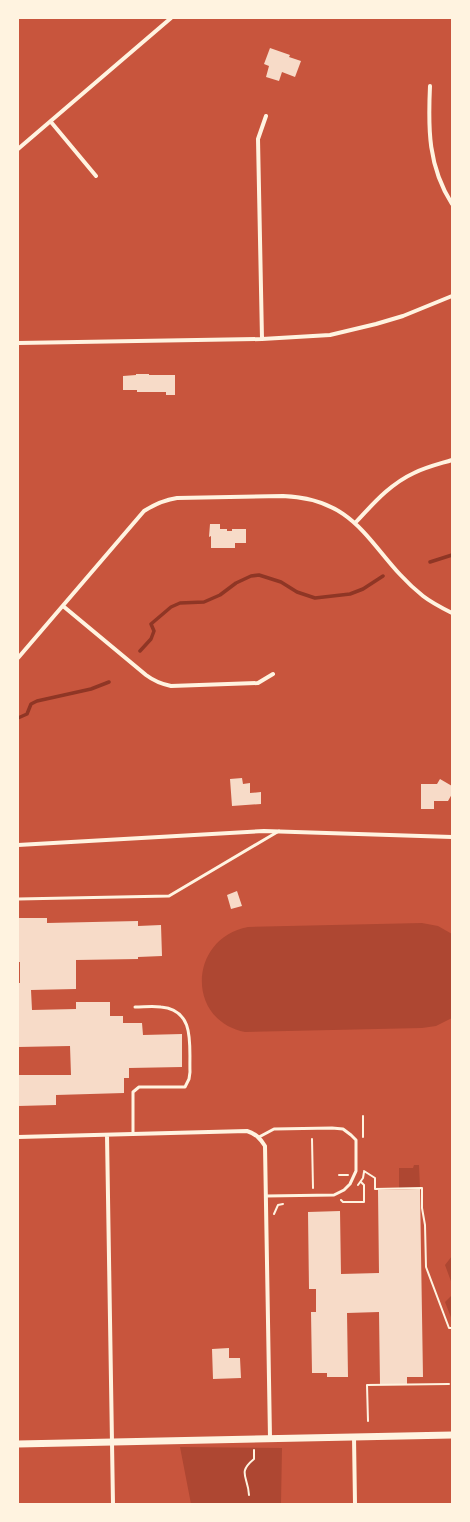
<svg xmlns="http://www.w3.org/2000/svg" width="470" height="1522" viewBox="0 0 470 1522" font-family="'Noto Sans',sans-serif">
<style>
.green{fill:#ae4732}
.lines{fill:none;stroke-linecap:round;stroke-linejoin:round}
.stream{stroke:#8f3625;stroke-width:3.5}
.building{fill:#f7dbc8}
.path{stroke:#fff3e0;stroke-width:2}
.service{stroke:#fff3e0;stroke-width:3}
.minor{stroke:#fff3e0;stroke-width:4}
.tertiary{stroke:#fff3e0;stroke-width:7}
</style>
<rect width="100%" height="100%" fill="#c8553d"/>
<path class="green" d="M422 923 438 926 452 934V1018L436 1026 422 1028 245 1032C185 1020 189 938 248 927Z
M414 1165H419L420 1188H399V1168H413Z
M452 1256V1284L445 1265Z
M452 1295V1320L445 1302Z
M180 1447 282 1448 281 1504H191Z"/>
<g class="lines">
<path class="stream" d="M430 562 452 555
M140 651 151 639 154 631 151 624 171 607 180 603 204 602 220 595 236 583 251 576 259 575 281 582 297 592 315 598 350 594 363 589 383 576
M18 718 27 714 31 704 37 701 91 689 109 682"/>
</g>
<path class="building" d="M270 48 290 55 289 57 301 61 295 77 282 72 279 81 266 77 269 66 264 64Z
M136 374H149V375H175V395H166V392H137V390H123V376L136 375Z
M210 524H220V529H227V531H232V529H246V543H235V548H211V536L209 537Z
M242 778 243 784 250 783V793L261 792V804L232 806 230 779Z
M440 779 452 786V794L448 801H434V809H421V784H437Z
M237 891 242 906 231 909 227 895Z
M18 918H47V923L138 921V926L161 925 162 956 138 957V959L76 960V989L31 990 32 1010 76 1009V1002H110V1016H123V1023H142L143 1035 182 1034V1067L129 1068V1078H124V1093L56 1095V1105L18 1106V1075H71L70 1046 18 1047V983H20V962H18Z
M420 1189 423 1377H407V1384L380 1385 379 1312 347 1313 348 1377H327V1373H312L311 1312H316V1289H309L308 1212 340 1211 341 1274 379 1273 378 1190Z
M229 1348V1358H240L241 1378 213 1379 212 1349Z"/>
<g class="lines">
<path class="path" d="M363 1116V1137
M312 1139 313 1188
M364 1171 375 1178V1189L422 1188V1208L425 1225 426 1267 449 1328H452
M339 1175H348
M358 1185 363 1178 364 1172
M341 1200 343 1202H364V1185L361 1182
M274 1214 278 1205 283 1204
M368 1421 367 1385 449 1384
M249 1495C248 1476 237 1473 254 1459V1450"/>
<path class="service" d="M18 899 169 896 279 831
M133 1134V1092L139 1087H185L189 1079 190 1072C189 1046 196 1010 161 1007 152 1006 144 1007 135 1007
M259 1137 274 1129 332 1128 343 1129 351 1135 356 1140V1171L350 1184 344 1190 334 1195 266 1196"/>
<path class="minor" d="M430 86C428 129 428 166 452 204
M51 122 96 176
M18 149 171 18
M262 339 258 139 266 116
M18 343 262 339 330 335 376 324 403 316 452 296
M356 522C373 504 390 484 414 473 426 467 439 464 452 460
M63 606 146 675C154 681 161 684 171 686L258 683 273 674
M18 658 144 511C155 504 164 500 177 498L283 496C363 499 370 554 423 596 432 603 442 608 452 613
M18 845 264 831 452 837
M107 1135 113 1504
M18 1137 247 1131C256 1134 260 1138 265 1146L270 1438
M354 1437 355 1504"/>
<path class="tertiary" d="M18 1444 452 1435"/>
</g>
<rect width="470" height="1522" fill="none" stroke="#fff3e0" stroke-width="38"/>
</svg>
